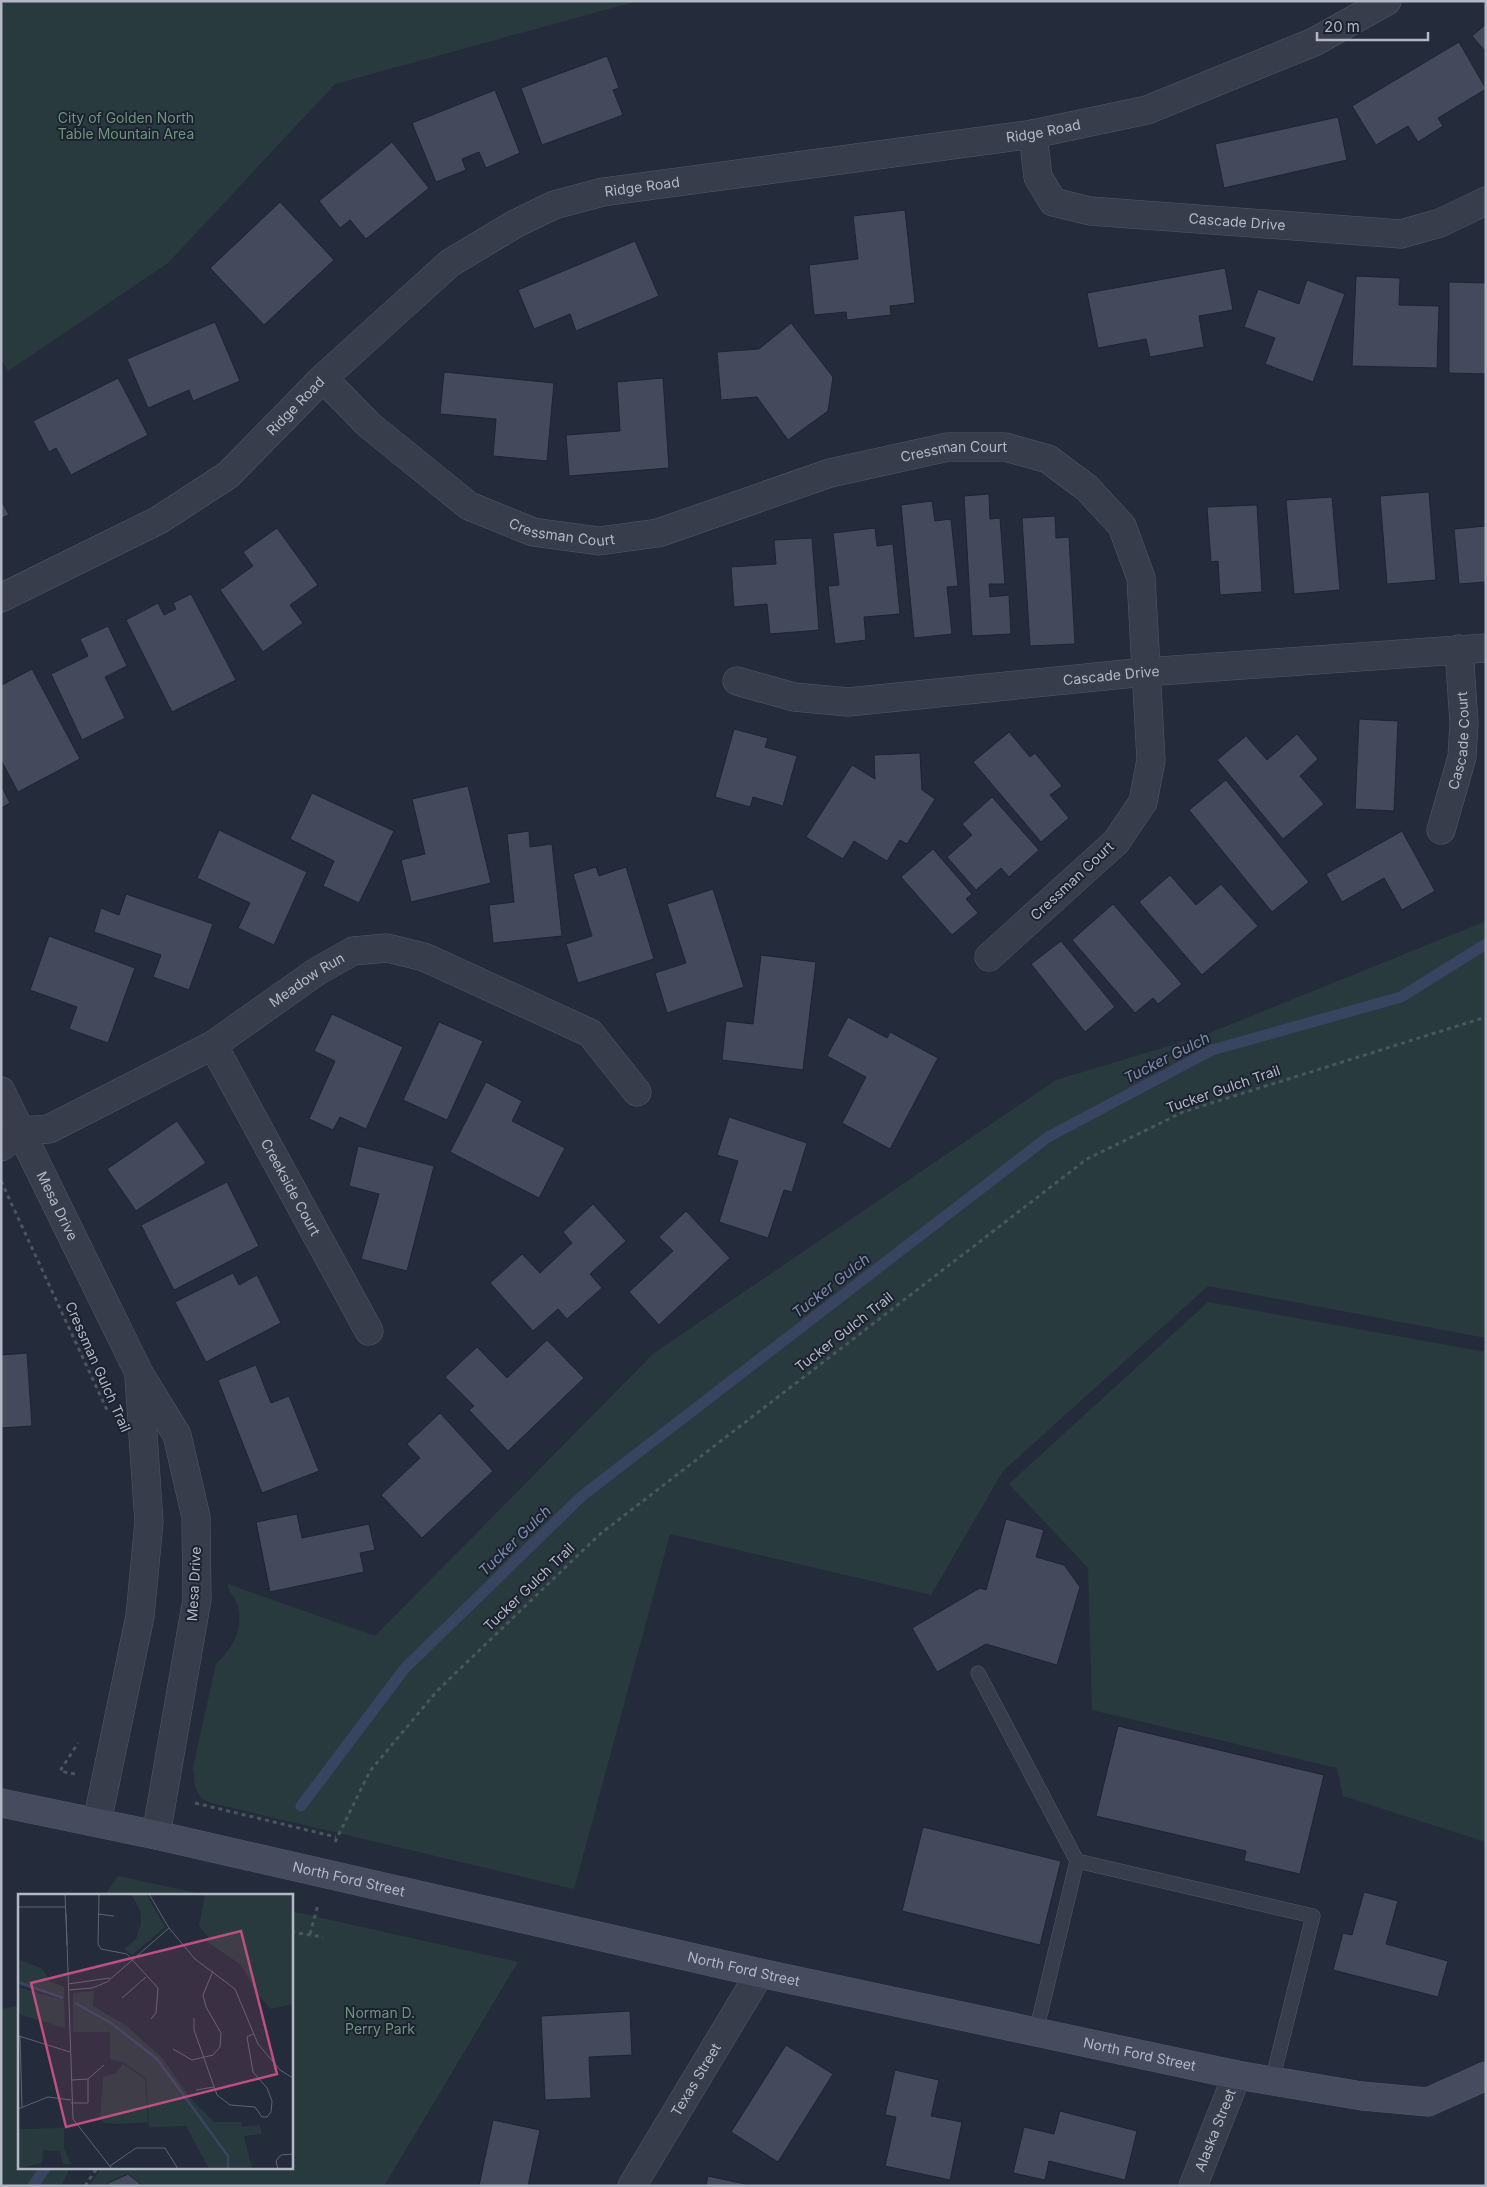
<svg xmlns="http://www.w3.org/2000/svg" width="1487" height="2187" viewBox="0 0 1487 2187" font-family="Inter,sans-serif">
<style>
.green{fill:#293a3f}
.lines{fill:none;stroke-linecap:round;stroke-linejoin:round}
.stream{stroke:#394461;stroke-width:11}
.building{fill:#444a5c;stroke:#1f2432}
.lane-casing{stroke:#535866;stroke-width:15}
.street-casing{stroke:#535866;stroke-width:29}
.secondary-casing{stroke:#535866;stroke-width:29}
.path{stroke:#48575d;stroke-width:3;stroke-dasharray:4 4;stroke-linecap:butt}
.lane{stroke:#383d4b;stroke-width:14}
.street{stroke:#383d4b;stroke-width:28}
.secondary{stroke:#464c5e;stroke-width:28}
.labels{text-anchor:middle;stroke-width:4;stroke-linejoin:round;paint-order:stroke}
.park-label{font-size:14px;fill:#6c967b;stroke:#1d2230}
.street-label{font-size:14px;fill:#b3b8c6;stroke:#1d2230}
.water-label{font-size:15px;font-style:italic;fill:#7d8bac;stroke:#1d2230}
.inset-river{fill:none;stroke:#394461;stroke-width:2.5}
.inset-road{fill:none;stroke:#5d6372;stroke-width:1}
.view{fill:#bd5080;fill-opacity:0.15;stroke:#bd5080;stroke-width:2.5}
.inset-edge{fill:none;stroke:#b3b8c6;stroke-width:2.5}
</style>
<rect width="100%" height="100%" fill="#242b3a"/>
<path class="green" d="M1 1H638L335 84 168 263 8 371 1 358Z
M1486 921V1338L1208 1286 1003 1471 931 1595 670 1534 574 1889 208 1802 201 1798 195 1787 193 1767 216 1664C233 1649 246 1625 236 1601 233 1594 228 1592 228 1584L375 1636 654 1353 1056 1080 1202 1036Z
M1208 1302 1486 1352V1839L1482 1841 1343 1796 1337 1768 1092 1710 1088 1568 1009 1484Z
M118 1876 211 1896H104Z
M291 1911 518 1962 384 2186H89L101 2168H291Z
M19 2006V2168H70L61 2186H1V2009Z"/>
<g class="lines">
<path class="stream" d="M301 1806 405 1668 582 1496 1048 1137 1212 1050 1401 997 1486 944
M33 2186 45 2168"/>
</g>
<path class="building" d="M1486 24V52L1472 36Z
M1459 42 1486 89 1438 118 1443 126 1418 142 1408 126 1376 145 1352 106Z
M607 56 619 88 613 90 623 115 542 145 521 88Z
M495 90 520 153 486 168 479 152 462 159 466 170 436 182 412 123Z
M1338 117 1347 160 1224 188 1215 144Z
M392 142 429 188 366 239 350 220 340 228 319 201Z
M280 202 334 260 264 325 210 268Z
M905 210 915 303 890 306 891 315 847 320 846 312 814 315 809 265 858 259 853 216Z
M635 241 659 296 576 331 570 314 534 329 518 290Z
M1225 268 1233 310 1199 316 1204 347 1150 357 1146 339 1098 348 1087 293Z
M1356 276 1400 278 1399 305 1439 306 1437 368 1352 366Z
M1307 280 1345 294 1313 382 1265 364 1275 338 1244 327 1258 289 1299 304Z
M1449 282 1486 283V374L1449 373Z
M215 322 240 381 193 401 189 390 148 408 127 359Z
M791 323 833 377 828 411 788 440 757 397 721 400 717 352 759 349Z
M444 372 554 383 547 461 493 456 496 419 440 414Z
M118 378 148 435 71 475 56 448 49 452 33 421Z
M663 378 669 468 569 476 566 435 620 431 617 382Z
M1429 492 1436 580 1387 584 1380 496Z
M989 494 990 519 1000 518 1005 584H989L990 597 1009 595 1011 634 972 636 964 496Z
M1332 497 1340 590 1294 594 1286 500Z
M1 500 9 515 1 518Z
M932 501 935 521 951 519 958 586 947 587 952 634 914 638 901 505Z
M1257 505 1262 592 1220 595 1218 561 1211 562 1207 507Z
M1055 516 1056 538 1069 537 1075 644 1030 646 1022 518Z
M1486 526V582L1459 584 1454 529Z
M277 528 318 585 290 605 303 623 263 652 220 590 253 566 243 552Z
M875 528 877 546 893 544 900 614 864 617 866 640 835 644 828 586 839 585 833 533Z
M812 538 819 630 770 634 767 604 734 607 731 567 776 564 774 540Z
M191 594 236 680 172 712 126 620 158 603 164 615 176 609 173 603Z
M108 626 127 666 105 677 125 718 82 740 51 674 88 656 80 639Z
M32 669 80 759 18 792 1 760V684L2 685Z
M1359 719 1398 721 1394 811 1355 809Z
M734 729 768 738 765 747 797 756 783 806 753 797 750 807 715 797Z
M1009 732 1030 757 1035 753 1062 786 1050 795 1069 818 1041 842 973 762Z
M1297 734 1318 759 1300 776 1324 804 1283 839 1217 760 1246 736 1267 760Z
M920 753 922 790 935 799 907 844 900 840 887 861 854 841 843 859 806 837 852 765 875 779 874 755Z
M1226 780 1309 882 1272 912 1189 810Z
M1 785 10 803 1 808Z
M468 786 491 883 411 902 401 860 425 854 412 799Z
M312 793 394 831 359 903 323 886 334 861 290 839Z
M992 797 1039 850 1009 877 1001 868 976 890 947 857 972 835 962 824Z
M219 830 307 872 274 945 238 928 250 903 197 878Z
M529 831 530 847 552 844 562 936 493 943 489 905 514 902 507 834Z
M1402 831 1435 891 1402 910 1384 878 1342 902 1326 874Z
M933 849 972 894 966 899 978 913 952 935 901 877Z
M596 867 599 876 626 867 654 959 578 983 566 944 592 936 573 874Z
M1170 875 1196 905 1221 884 1258 926 1202 975 1139 902Z
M713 889 744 987 667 1013 655 973 686 963 667 904Z
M126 894 213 924 189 990 153 977 161 955 94 932 101 908 119 915Z
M1113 904 1182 984 1158 1004 1153 998 1135 1013 1072 940Z
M49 936 135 968 108 1043 69 1029 77 1007 30 990Z
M1061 941 1115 1007 1085 1032 1031 964Z
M761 955 816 962 803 1070 722 1060 726 1021 753 1024Z
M332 1014 403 1047 366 1129 340 1117 333 1130 309 1119 335 1061 314 1051Z
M848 1017 887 1038 890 1032 938 1058 890 1149 842 1123 866 1077 827 1056Z
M439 1022 483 1041 447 1120 403 1100Z
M486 1082 522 1101 512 1121 565 1148 539 1198 450 1152Z
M729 1117 807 1143 792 1192 784 1190 768 1238 719 1222 738 1161 717 1155Z
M177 1121 206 1163 136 1211 107 1169Z
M358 1146 434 1166 407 1271 361 1259 379 1194 349 1186Z
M227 1182 259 1246 174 1290 141 1225Z
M593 1204 626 1241 590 1274 602 1288 567 1319 558 1309 533 1331 490 1283 522 1254 540 1273 572 1243 563 1232Z
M686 1211 730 1258 659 1325 629 1292 673 1251 659 1237Z
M233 1273 239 1285 257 1275 281 1323 206 1362 175 1302Z
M547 1340 584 1378 508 1451 469 1410 474 1406 445 1377 477 1347 507 1378Z
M27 1353 32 1426 1 1428V1355Z
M256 1365 271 1403 289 1396 319 1471 262 1493 218 1380Z
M440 1413 493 1471 422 1538 381 1495 420 1458 407 1444Z
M297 1514 302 1538 369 1524 375 1550 360 1553 364 1572 270 1592 256 1522Z
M1006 1519 1044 1530 1036 1557 1064 1565 1080 1587 1057 1665 986 1644 937 1672 912 1628 980 1588 986 1590Z
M1118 1726 1324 1775 1300 1874 1244 1861 1246 1851 1096 1816Z
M923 1827 1061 1861 1040 1945 902 1911Z
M1364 1892 1398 1901 1386 1944 1448 1961 1438 1997 1333 1970 1343 1933 1352 1935Z
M630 2011 632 2055 589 2057 591 2098 545 2100 541 2016Z
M786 2045 833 2074 778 2162 731 2132Z
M895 2070 939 2080 931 2116 962 2122 950 2180 885 2166 896 2117 885 2115Z
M1060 2111 1137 2131 1125 2180 1049 2161 1045 2180 1013 2173 1024 2127 1054 2134Z
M493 2120 540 2130 528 2186H479Z
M128 2174 143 2186H108V2183Z
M708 2176 754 2186H706Z"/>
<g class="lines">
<g class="lane-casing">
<path id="lane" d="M978 1673 1077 1861
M1036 2032 1077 1861 1313 1916 1272 2081"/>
</g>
<g class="street-casing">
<g id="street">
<path id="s1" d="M1033 134 1038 177 1053 202 1090 211 1401 234 1440 223 1486 201"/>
<path id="s2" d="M323 378 369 425 469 506 533 532 599 541 658 533 830 473 948 447H1005L1048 459 1087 488 1122 526 1141 578 1151 760 1143 802 1116 842 989 957"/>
<path id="s3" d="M1 598 159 520 228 475 323 378 450 263 515 224 554 205 603 192 1033 134 1147 110 1314 42 1387 1"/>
<path id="s4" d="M737 681 794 697 848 702 1145 672 1486 648"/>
<path id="s5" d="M1441 830 1462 757 1464 723 1459 649"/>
<path id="s6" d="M213 1045 369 1331"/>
<path id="s7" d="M1 1091 139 1373 177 1435 196 1517 197 1599 156 1835"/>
<path id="s8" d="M1 1147 22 1131 49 1129 213 1045 316 972 353 951 387 948 424 957 590 1033 637 1092"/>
<path d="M97 1822 140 1616 149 1522 139 1377"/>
<path id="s9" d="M632 2186 760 1973"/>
<path id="s10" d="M1193 2186 1237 2075"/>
</g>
</g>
<g class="secondary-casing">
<g id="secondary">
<path id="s11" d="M1 1803 156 1835 760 1973 1237 2075 1362 2096 1428 2102 1486 2076"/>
</g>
</g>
<path class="path" d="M1 1181 107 1410
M75 1774 60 1771 78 1743
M195 1803 336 1837
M335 1842 370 1771 437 1691 600 1534 1087 1159 1183 1112 1486 1017
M291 1932 323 1937
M310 1934 318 1905
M85 2186 97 2168"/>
<use href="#lane" class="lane"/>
<use href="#street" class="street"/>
<use href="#secondary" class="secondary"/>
</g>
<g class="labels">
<g class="park-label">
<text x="126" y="123">City of Golden North<tspan x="126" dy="16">Table Mountain Area</tspan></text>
<text x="380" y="2018">Norman D.<tspan x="380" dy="16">Perry Park</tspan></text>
</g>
<g class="street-label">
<text dy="5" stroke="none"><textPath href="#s3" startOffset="1180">Ridge Road</textPath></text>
<text dy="5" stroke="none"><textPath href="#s3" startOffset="775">Ridge Road</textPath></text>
<text dy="5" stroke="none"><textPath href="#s1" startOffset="258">Cascade Drive</textPath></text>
<text dy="5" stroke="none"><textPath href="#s3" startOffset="355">Ridge Road</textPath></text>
<text dy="5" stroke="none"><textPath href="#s2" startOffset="698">Cressman Court</textPath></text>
<text dy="5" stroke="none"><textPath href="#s2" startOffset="292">Cressman Court</textPath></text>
<text dy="5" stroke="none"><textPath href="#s4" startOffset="378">Cascade Drive</textPath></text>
<text dy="5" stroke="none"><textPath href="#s5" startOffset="92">Cascade Court</textPath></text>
<text transform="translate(1072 881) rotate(-43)" y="5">Cressman Court</text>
<text dy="5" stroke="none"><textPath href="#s8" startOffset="352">Meadow Run</textPath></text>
<text transform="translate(1223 1089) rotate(-19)" y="5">Tucker Gulch Trail</text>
<text dy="5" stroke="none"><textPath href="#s6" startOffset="162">Creekside Court</textPath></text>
<text dy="5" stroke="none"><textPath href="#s7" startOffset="128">Mesa Drive</textPath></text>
<text transform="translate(844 1332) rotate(-38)" y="5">Tucker Gulch Trail</text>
<text transform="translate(98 1367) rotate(66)" y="5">Cressman Gulch Trail</text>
<text transform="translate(194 1584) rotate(-87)" y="5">Mesa Drive</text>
<text transform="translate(529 1587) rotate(-44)" y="5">Tucker Gulch Trail</text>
<text dy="5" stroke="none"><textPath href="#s11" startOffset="356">North Ford Street</textPath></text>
<text dy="5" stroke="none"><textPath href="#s11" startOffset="761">North Ford Street</textPath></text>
<text dy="5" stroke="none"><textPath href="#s11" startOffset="1166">North Ford Street</textPath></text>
<text dy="5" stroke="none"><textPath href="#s9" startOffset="124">Texas Street</textPath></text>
<text dy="5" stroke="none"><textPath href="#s10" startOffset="60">Alaska Street</textPath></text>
</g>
<g class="water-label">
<text transform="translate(1167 1058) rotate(-27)" y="5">Tucker Gulch</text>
<text transform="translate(831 1286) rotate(-38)" y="5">Tucker Gulch</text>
<text transform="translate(515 1541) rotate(-44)" y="5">Tucker Gulch</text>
</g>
</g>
<g transform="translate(18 1894)">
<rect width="275" height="275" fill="#242b3a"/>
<path d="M113 0H128L147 33 114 61 106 55 118 45 123 29V18ZM187 0H275V110L253 115 240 101 223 71 188 47 191 44 181 32ZM0 65 25 75 31 87 46 93V105L0 91ZM0 93 46 106 47 134 0 120ZM76 97 75 112 109 132 145 165 172 204 196 228H223L224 233 242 231 244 240 226 242 234 275H191L168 232 131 233 128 184 106 169 92 165V138H55V99ZM105 170 127 185 130 228 100 230 86 229 82 224 85 183 98 179ZM46 234V255L53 270H45L42 257 25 256 24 269 0 275V235Z" fill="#293a3f"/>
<path class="inset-river" d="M0 88 45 104M57 109 93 129 139 165 210 262V275"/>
<path class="inset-road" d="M47 0 49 51M81 0 80 50 83 55 109 60 140 94 138 119 133 125M131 0 151 34 177 65 217 95 240 150 262 176 275 184M0 13H48M48 19 55 225 94 275M80 20 96 22M50 90 92 84M50 96 74 94 89 88 151 34M104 104 128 83M176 124V136L199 201 212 211 237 213 244 223H249L253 218 254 207 249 194 235 178 229 143 235 140M1 142 52 158M2 142 4 213M155 155 174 166 195 161 202 153 203 139 188 113 185 101 195 77M70 185 86 171M53 186 70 185V209H53M178 196 196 193M0 215 30 203 53 206M92 272 118 254H147L160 275M260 275 258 267 263 261 275 260"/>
<path class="view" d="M223 37 259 180 48 233 13 89Z"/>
<rect width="275" height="275" class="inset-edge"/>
</g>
<rect width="1487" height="2187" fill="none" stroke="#b3b8c6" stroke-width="5"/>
<path d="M1317 32v8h111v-8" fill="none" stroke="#b3b8c6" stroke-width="2.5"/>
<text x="1324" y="32" font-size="15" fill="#b3b8c6" stroke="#1d2230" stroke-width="4" paint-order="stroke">20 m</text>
</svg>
